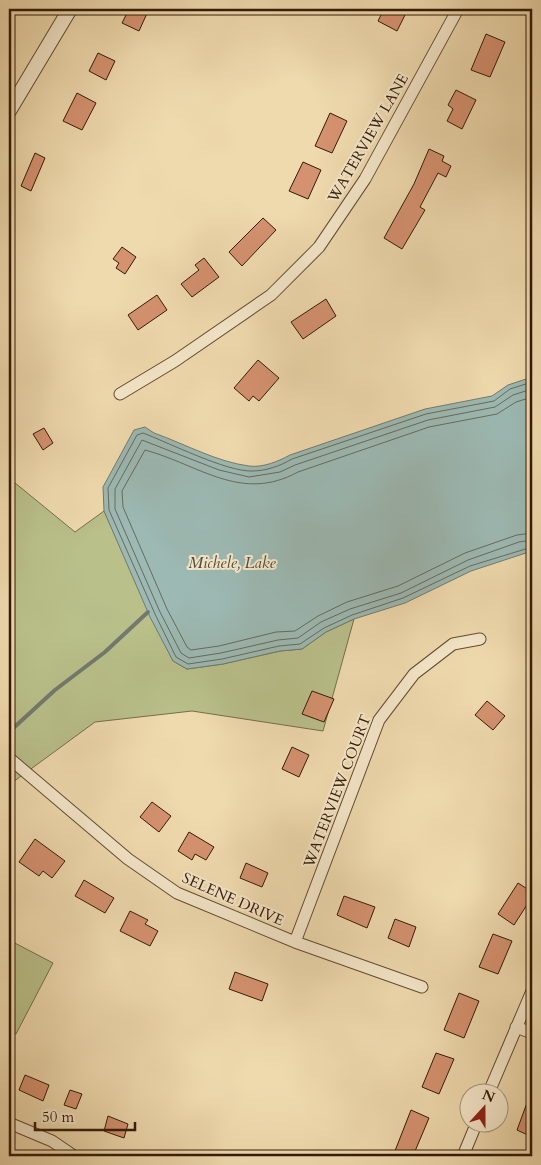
<svg xmlns="http://www.w3.org/2000/svg" width="541" height="1165" viewBox="0 0 541 1165" font-family="Cardo,serif">
<style>
.green{fill:#b9c08a;stroke:#766e48}
.water{fill:#9cb9b3;stroke:#727a6e}
.lines{fill:none;stroke-linecap:round;stroke-linejoin:round}
.shore{stroke:#686a5c;stroke-width:1}
.stream{stroke:#727a6e;stroke-width:4}
.building{fill:#d59270;stroke:#331b06}
.minor-casing{stroke:#624b30;stroke-width:13}
.tertiary-casing{stroke:#624b30;stroke-width:16}
.minor{stroke:#f5e7ca;stroke-width:11}
.tertiary{stroke:#f5e7ca;stroke-width:14}
.labels{text-anchor:middle;stroke-width:4;stroke-linejoin:round;paint-order:stroke}
.street-label{font-size:15px;fill:#331b06;stroke:#f5e7ca}
.water-label{font-size:16px;font-style:italic;fill:#524a3a;stroke:#f5e7ca}
</style>
<rect width="100%" height="100%" fill="#efdaae"/>
<filter id="stains"><feTurbulence type="fractalNoise" baseFrequency=".004" numOctaves="4"/><feColorMatrix values="0 0 0 0 .2 0 0 0 0 .09 0 0 0 0 .02 0 0 0 .5 -.17"/></filter>
<radialGradient id="worn" r=".72"><stop offset=".6" stop-color="#630" stop-opacity="0"/><stop offset="1" stop-color="#630" stop-opacity=".3"/></radialGradient>
<path class="green" d="M9 478 75 532 104 511 173 661 187 669 223 664 280 651 302 649 326 632 354 619 323 731 192 711 95 722 9 785Z
M9 940 53 963 16 1034 9 1032Z"/>
<path class="water" d="M532 377V551L471 571 405 603 354 619 326 632 302 649 280 651 223 664 187 669 173 661 150 617 104 511 103 487 134 430 145 427 154 433C185 444 217 462 249 466 263 468 279 461 290 455L425 409 492 396 508 385Z"/>
<g class="lines">
<path class="shore" d="M532 382 510 389 494 401 426 414 292 459C280 466 266 471 252 471 227 472 167 442 143 433L137 435 108 488 109 510 155 614 176 657 188 664 222 659 279 646 300 644 324 628 352 615 403 598 470 566 532 547
M532 389 513 395 495 407 428 420 295 465 280 472 249 477 219 470 142 440 115 489V509L160 612 181 653 189 658 221 653 278 640 298 638 321 622 350 609 401 593 468 560 519 542 532 540
M532 397 516 402 497 414 429 427 298 472C241 503 200 465 145 450L122 491 123 507 167 609 187 647 191 650 219 646 276 632 295 631 318 616 347 602 398 586 465 553 517 535 532 533"/>
<path class="stream" d="M9 732 55 690 105 652 148 612"/>
</g>
<path class="building" d="M129 9H149L139 31 122 23Z
M384 9H408L397 31 378 21Z
M486 34 505 42 490 77 471 70Z
M98 53 115 61 106 80 89 71Z
M456 90 476 100 462 129 447 121 453 109 448 105Z
M77 93 96 103 82 130 63 121Z
M330 113 347 121 332 153 315 146Z
M429 149 444 156 442 161 451 166 446 177 438 173 420 207 425 210 402 249 384 238 414 184Z
M35 153 45 158 31 191 21 186Z
M303 162 321 170 308 199 289 191Z
M263 218 276 230 242 266 229 252Z
M122 247 136 257 125 274 116 268 119 263 113 259Z
M204 258 219 277 192 297 181 284 199 270 195 265Z
M157 295 167 310 138 330 128 315Z
M326 299 336 316 303 339 291 322Z
M258 360 279 378 259 401 253 396 249 401 234 388Z
M44 428 53 443 43 450 33 434Z
M312 691 334 699 324 722 302 714Z
M487 701 505 716 493 730 475 715Z
M292 747 309 755 299 777 282 769Z
M152 802 171 816 159 832 140 817Z
M189 832 214 847 206 860 195 854 192 860 178 851Z
M35 839 65 861 52 878 43 871 39 876 19 862Z
M246 863 268 873 262 887 240 878Z
M84 880 114 898 105 913 75 896Z
M518 883 532 892V897L514 925 498 914Z
M344 896 375 907 367 928 337 915Z
M130 911 148 920 145 924 158 931 150 946 120 931Z
M395 919 416 927 409 947 388 938Z
M493 934 512 941 498 974 479 967Z
M235 972 268 984 262 1001 229 989Z
M459 993 479 1001 464 1038 444 1030Z
M436 1053 454 1059 439 1094 422 1087Z
M25 1075 49 1085 43 1101 19 1090Z
M70 1090 82 1094 76 1109 64 1105Z
M531 1092H532V1137L517 1130Z
M411 1110 429 1118 413 1156H393Z
M108 1116 128 1124 124 1138 104 1131Z"/>
<g class="lines">
<g class="minor-casing">
<path id="minor" d="M120 394 175 361 271 295 319 247 365 179 458 9
M9 758 128 859 177 893 295 942 422 987
M295 942 379 720 414 674 453 644 480 639
M516 1027 532 1033
M489 1092 532 991
M9 1123 52 1141 74 1156
M463 1156 477 1122"/>
</g>
<g class="tertiary-casing">
<path id="tertiary" d="M9 111 70 9"/>
</g>
<use href="#minor" class="minor"/>
<use href="#tertiary" class="tertiary"/>
</g>
<g class="labels">
<g class="street-label">
<text transform="translate(368 138) rotate(-60)" y="5">WATERVIEW LANE</text>
<text transform="translate(337 791) rotate(-69)" y="5">WATERVIEW COURT</text>
<text transform="translate(233 899) rotate(24)" y="5">SELENE DRIVE</text>
</g>
<g class="water-label">
<text x="232" y="568">Michele, Lake</text>
</g>
</g>
<rect width="541" height="1165" fill="none" stroke="#efdaae" stroke-width="30"/>
<rect x="10" y="10" width="521" height="1145" fill="none" stroke="#331b06" stroke-width="2.5"/>
<rect x="15" y="15" width="511" height="1135" fill="none" stroke="#331b06"/>
<g transform="translate(484 1108) rotate(21)"><circle r="24" fill="#f5e7ca" stroke="#a7957c"/>
<path d="M0-4L9 19L0 12L-9 19Z" fill="#8f2418"/>
<text y="-8" font-size="14" font-weight="bold" text-anchor="middle" fill="#331b06">N</text>
</g>
<path d="M35 1122v8h100v-8" fill="none" stroke="#331b06" stroke-width="2.5"/>
<text x="42" y="1122" font-size="15" fill="#331b06" stroke="#f5e7ca" stroke-width="4" paint-order="stroke">50 m</text>
<rect width="100%" height="100%" filter="url(#stains)"/>
<rect width="100%" height="100%" fill="url(#worn)"/>
</svg>
